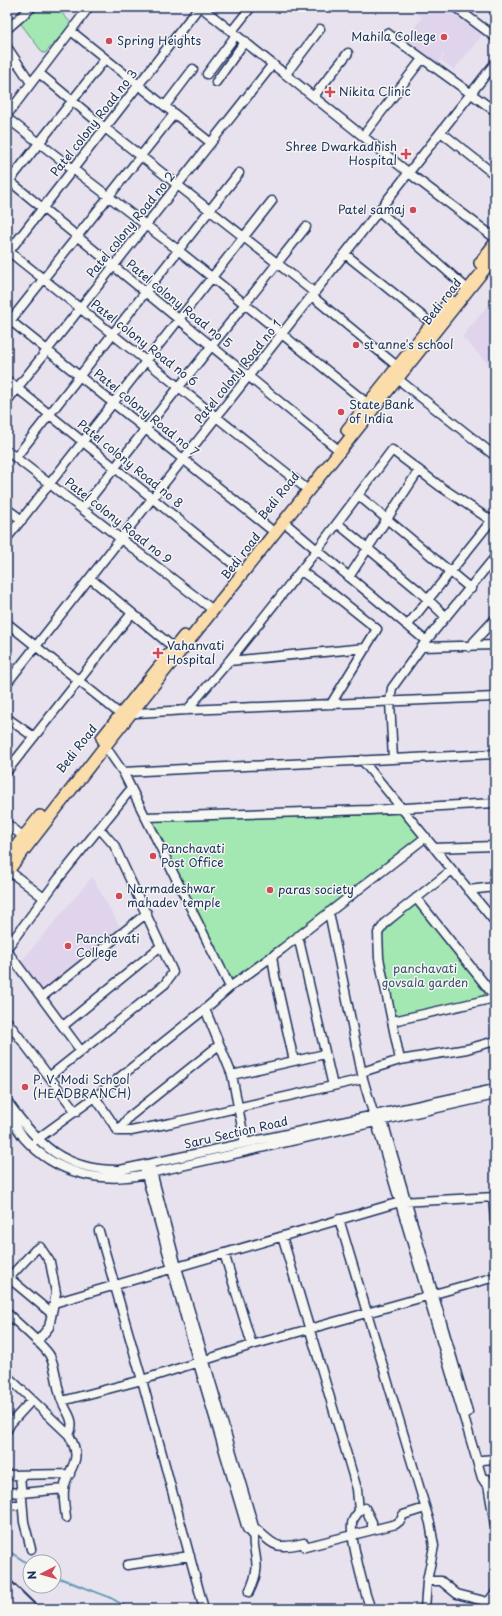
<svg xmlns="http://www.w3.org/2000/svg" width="502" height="1616" viewBox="0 0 502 1616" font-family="'Playpen Sans',sans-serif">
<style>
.built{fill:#dfd4eb}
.green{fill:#a3e7b3;stroke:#5f8b88}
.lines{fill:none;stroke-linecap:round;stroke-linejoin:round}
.stream{stroke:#6199b2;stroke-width:2}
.minor-casing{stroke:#1b2f5e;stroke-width:11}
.major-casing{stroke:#1b2f5e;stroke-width:14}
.minor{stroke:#f6f6f2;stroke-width:8}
.major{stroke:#fbddab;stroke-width:11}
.rail{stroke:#1b2f5e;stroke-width:2}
.poi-dot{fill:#d1495b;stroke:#f6f6f2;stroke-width:1.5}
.labels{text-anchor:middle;stroke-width:3;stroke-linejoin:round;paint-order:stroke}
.poi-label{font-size:12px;fill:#1b2f5e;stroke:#f6f6f2;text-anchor:start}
.street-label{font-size:12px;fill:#1b2f5e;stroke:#f6f6f2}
.park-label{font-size:12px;fill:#36546f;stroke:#f6f6f2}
</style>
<rect width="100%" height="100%" fill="#e8e2ee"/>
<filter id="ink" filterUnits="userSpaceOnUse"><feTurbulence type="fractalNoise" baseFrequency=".025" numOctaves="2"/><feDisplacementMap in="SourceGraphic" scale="8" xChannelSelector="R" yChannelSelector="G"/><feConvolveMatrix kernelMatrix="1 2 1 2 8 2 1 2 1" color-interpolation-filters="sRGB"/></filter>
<g filter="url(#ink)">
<path class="built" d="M411 7H449L472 23 483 34 454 70 441 60 444 56 443 54 436 70 403 42 422 18Z
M495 297V371L462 337Z
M92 877 121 929 41 996 20 963Z"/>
<path class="green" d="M32 7H56L72 24 45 53H43L18 20Z
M400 814 418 834 419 837 417 842 230 984 148 821Z
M415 902 485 993 478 1001 395 1018 383 956 382 934Z"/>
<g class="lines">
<path class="stream" d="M7 1550 30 1565
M54 1576 111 1598 130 1609"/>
<g class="minor-casing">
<path id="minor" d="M201 7 409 173 495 238
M455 7 495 37
M7 29 32 7
M71 31 211 143
M232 31 251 7
M395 39 387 33 495 111
M7 47 31 83
M7 68 16 61
M39 73 105 128 315 293
M207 74 236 35
M286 74 320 29
M216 82 245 41
M314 96 348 53
M165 106 193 69
M7 115 89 7
M7 118 178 250 367 403
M441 132 495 175
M363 136 422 59
M7 179 335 447
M7 184 105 59
M379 211 463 285
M7 250 303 486
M7 254 199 7
M345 254 431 323
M313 297 397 366
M7 318 269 528
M7 325 174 114
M394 376 495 456
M7 380 238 568
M7 401 273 64
M7 451 213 610
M16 457 239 173
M358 495 471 589
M7 509 22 520
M82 509 306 227
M284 522 317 550 392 450 441 487 495 523
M337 523 418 590 446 617
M7 538 272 201
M301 571 332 593 377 629 331 704
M349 577 419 470
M90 578 174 648
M7 623 120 714 187 710 495 697
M407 626 495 516
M422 647 495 645
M469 647 495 619
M229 661 366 648
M7 683 495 63
M187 710 229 661 317 550 426 641
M7 718 34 737
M103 743 123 772 230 987
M393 759 390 701 392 688 426 641 495 557
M362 760 495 922
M7 771 132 613
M123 772 495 754
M146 817 369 810 495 803
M7 824 24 837
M434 848 495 846
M8 870 44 898
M468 890 495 887
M416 898 495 997
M329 912 363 1079 482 1478 486 1484
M298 936 333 1086
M7 948 59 878 131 789
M7 951 81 1051
M272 956 275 976 294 1061
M42 997 147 913
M205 1009 232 1075 245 1143
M7 1021 76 1112
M393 1021 495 998
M63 1026 161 946
M400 1060 379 958 378 933 386 922 452 870
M362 1072 400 1060 467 1049 495 1041
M232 1075 325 1054
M50 1076 165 984 173 972 114 845 100 829
M95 1097 118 1131
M7 1101C37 1144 64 1171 120 1170L495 1089
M7 1112C13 1121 18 1130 24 1138 56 1174 101 1184 146 1174L495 1095
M382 1118 468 1412
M118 1131H131L171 1123 363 1079
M118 1131 129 1117 219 1045
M36 1140 95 1097 205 1009 230 987 282 949 426 837
M151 1168 178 1271 254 1527C250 1556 265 1560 249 1592
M145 1171 198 1363 247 1529 253 1536
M493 1197 495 1221
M339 1219 430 1523 434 1546 427 1581 425 1609
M99 1231 142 1380 204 1609
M282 1236 357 1489 359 1511C357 1515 352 1519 352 1524 350 1538 365 1595 371 1609
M224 1253 252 1345
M9 1278 51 1313
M7 1280 35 1250 40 1247 50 1262 56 1293 49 1327 37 1342
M54 1303 400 1202 495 1197
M7 1313C16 1322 46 1347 50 1356 57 1370 56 1387 62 1401 67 1414 76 1420 69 1435
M7 1376 69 1435C85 1464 67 1466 64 1490 63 1499 65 1509 66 1518
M62 1401 142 1380 252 1345 495 1277
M7 1430 11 1423 32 1400
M482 1460 495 1459
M7 1475 70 1474
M20 1475 24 1522 31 1549
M487 1479 495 1525
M7 1492 21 1493 64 1489
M7 1505H22
M365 1508 372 1522V1530
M254 1527C275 1546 275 1550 304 1543
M305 1547 396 1524 401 1520 403 1515 425 1508
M127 1565 190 1556
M427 1581H441L457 1594 488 1602
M483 1609 495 1593"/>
</g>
<g class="major-casing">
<path id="major" d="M480 263 495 243
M347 430 450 301
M102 738 184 636
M7 858 40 816
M7 872 105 746 495 256"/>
</g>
<use href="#minor" class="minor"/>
<use href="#major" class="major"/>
<path class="rail" d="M7 1577 40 1609"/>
</g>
</g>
<g class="poi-dot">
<circle cx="444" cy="37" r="4"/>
<circle cx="109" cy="41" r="4"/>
<path d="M328 86h4v4h4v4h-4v4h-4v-4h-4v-4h4z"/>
<path d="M404 148h4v4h4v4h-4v4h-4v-4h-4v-4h4z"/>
<circle cx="413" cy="210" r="4"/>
<circle cx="356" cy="345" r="4"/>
<circle cx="341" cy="412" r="4"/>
<path d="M156 647h4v4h4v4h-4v4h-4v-4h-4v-4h4z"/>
<circle cx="153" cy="856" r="4"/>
<circle cx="270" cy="890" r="4"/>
<circle cx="119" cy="896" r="4"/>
<circle cx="68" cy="946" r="4"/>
<circle cx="25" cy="1087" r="4"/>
</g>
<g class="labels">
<g class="poi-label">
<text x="436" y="41" text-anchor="end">Mahila College</text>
<text x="117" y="45">Spring Heights</text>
<text x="339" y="96">Nikita Clinic</text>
<text x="397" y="151" text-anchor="end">Shree Dwarkadhish<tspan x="397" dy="14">Hospital</tspan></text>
<text x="405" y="214" text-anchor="end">Patel samaj</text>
<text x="364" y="349">st anne's school</text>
<text x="349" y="409">State Bank<tspan x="349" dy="14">of India</tspan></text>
<text x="167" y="650">Vahanvati<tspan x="167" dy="14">Hospital</tspan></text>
<text x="161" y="853">Panchavati<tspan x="161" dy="14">Post Office</tspan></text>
<text x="127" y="893">Narmadeshwar<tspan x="127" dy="14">mahadev temple</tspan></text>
<text x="278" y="894">paras society</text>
<text x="76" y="943">Panchavati<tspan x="76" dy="14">College</tspan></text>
<text x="33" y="1084">P. V. Modi School<tspan x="33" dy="14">(HEADBRANCH)</tspan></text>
</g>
<g class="street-label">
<text transform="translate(94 123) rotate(-52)" y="4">Patel colony Road no 3</text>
<text transform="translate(131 225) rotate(-51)" y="4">Patel colony Road no 2</text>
<text transform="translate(442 302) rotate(-52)" y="4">Bedi road</text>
<text transform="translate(179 304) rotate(39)" y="4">Patel colony Road no 5</text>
<text transform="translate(144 343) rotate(38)" y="4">Patel colony Road no 6</text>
<text transform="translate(238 372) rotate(-51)" y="4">Patel colony Road no 1</text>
<text transform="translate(146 413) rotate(39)" y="4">Patel colony Road no 7</text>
<text transform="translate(130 464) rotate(39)" y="4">Patel colony Road no 8</text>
<text transform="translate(279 496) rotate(-51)" y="4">Bedi Road</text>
<text transform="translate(118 521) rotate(38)" y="4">Patel colony Road no 9</text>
<text transform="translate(241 556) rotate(-52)" y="4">Bedi road</text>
<text transform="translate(77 749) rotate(-52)" y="4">Bedi Road</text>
<text transform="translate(236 1133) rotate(-13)" y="4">Saru Section Road</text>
</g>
<g class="park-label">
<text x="425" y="973">panchavati<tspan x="425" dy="14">govsala garden</tspan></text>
</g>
</g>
<rect width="502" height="1616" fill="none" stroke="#f6f6f2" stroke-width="24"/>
<rect x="12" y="12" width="478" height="1592" fill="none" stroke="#1b2f5e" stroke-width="1.5" filter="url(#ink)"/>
<g transform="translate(42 1574) rotate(264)"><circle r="19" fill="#f6f6f2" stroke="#9ea6b7"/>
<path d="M0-3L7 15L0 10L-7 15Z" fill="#d1495b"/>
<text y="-6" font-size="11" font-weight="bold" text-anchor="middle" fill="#1b2f5e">N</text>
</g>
</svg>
